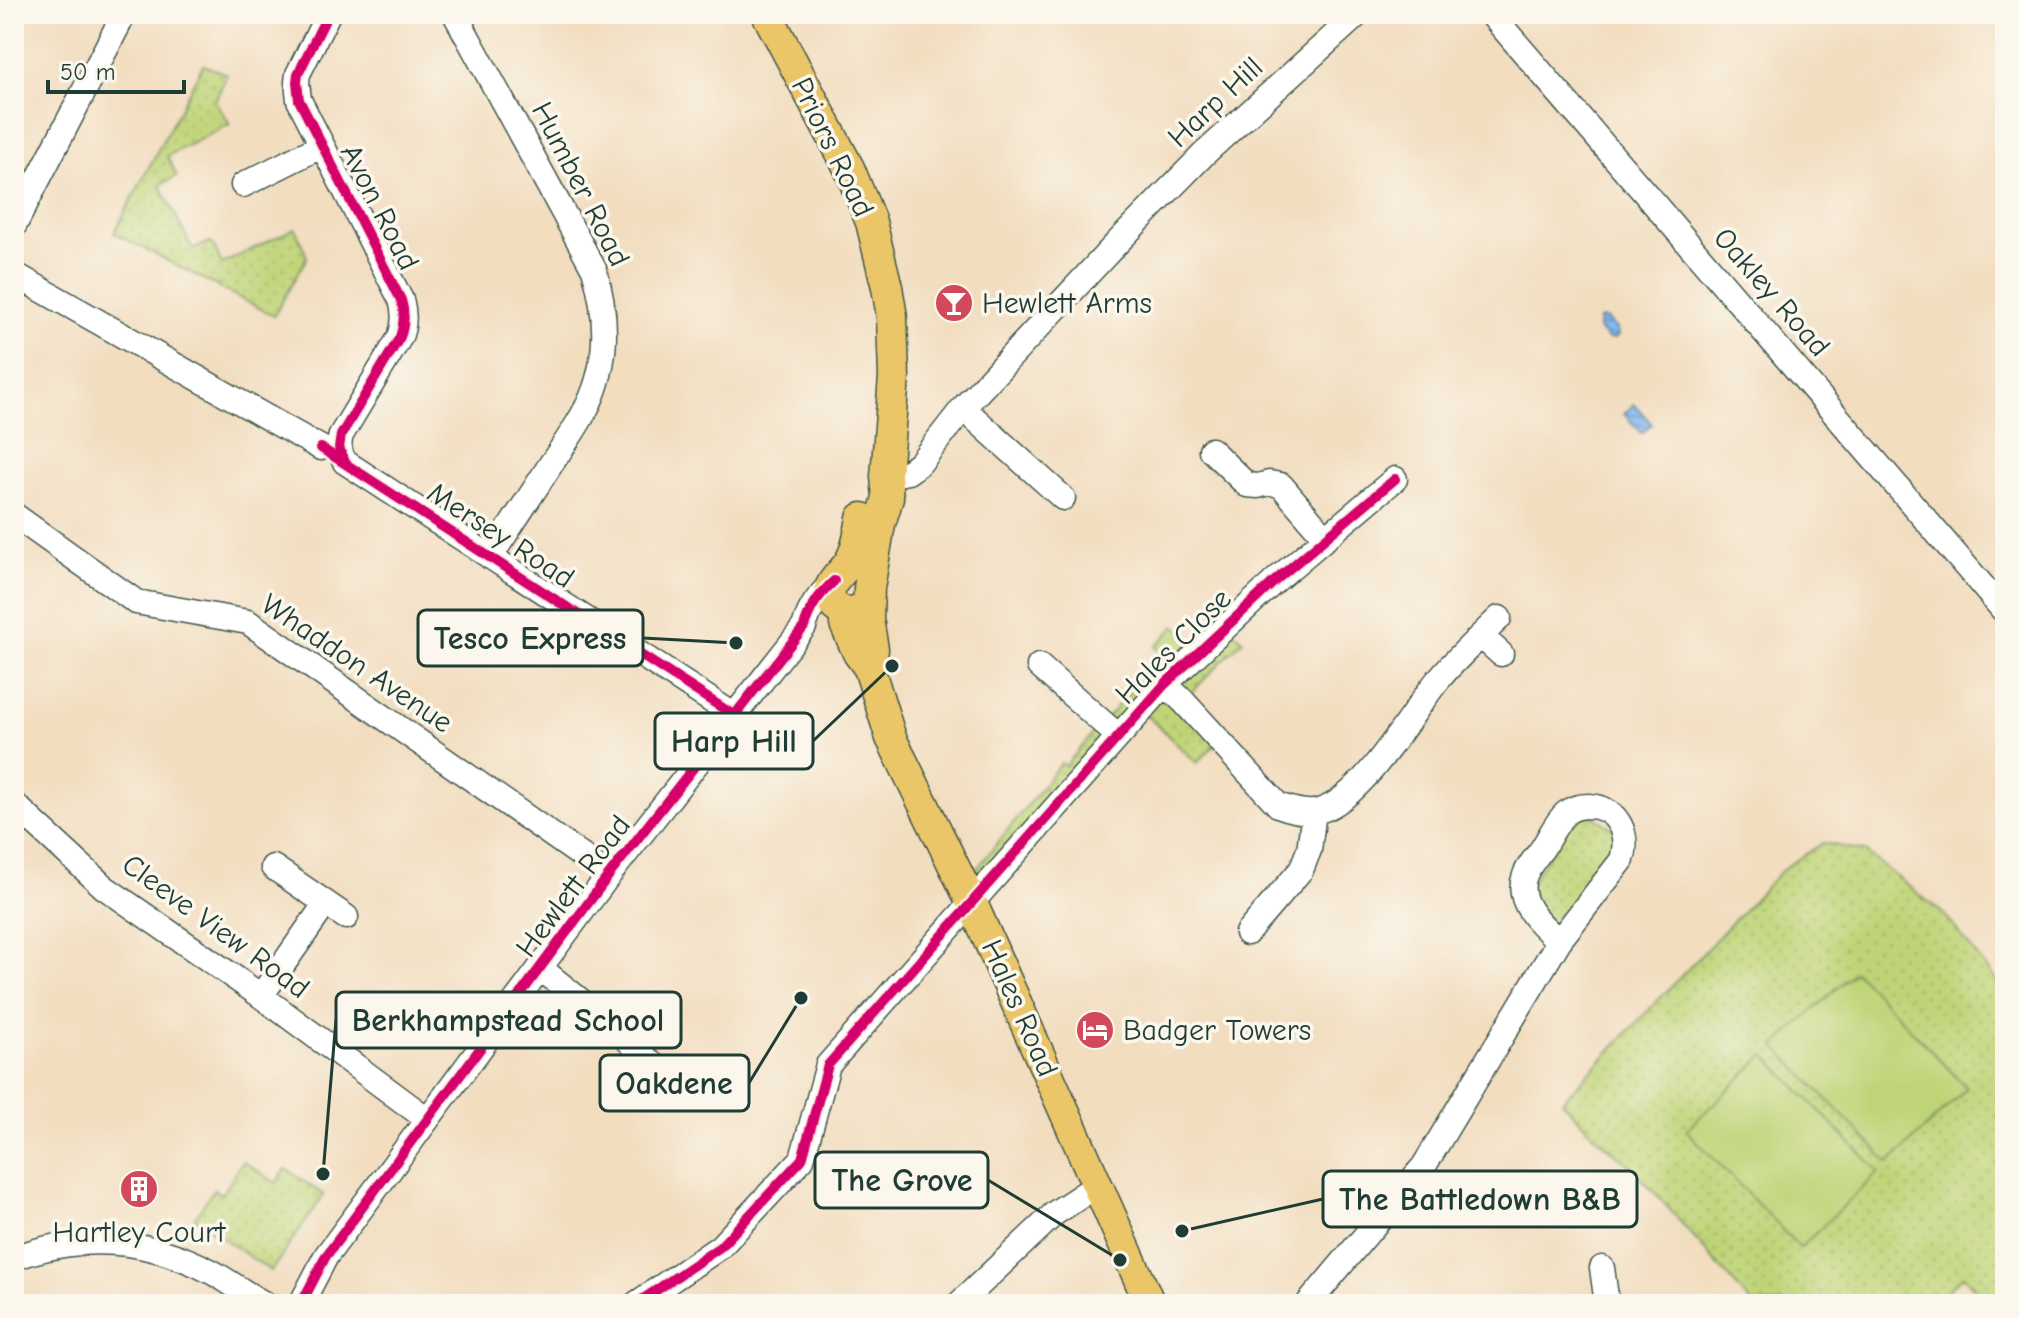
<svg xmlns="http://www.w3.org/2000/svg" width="2019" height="1318" viewBox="0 0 2019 1318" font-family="'Comic Neue',sans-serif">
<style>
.grass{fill:url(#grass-dots);stroke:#6f8856;stroke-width:2}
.garden{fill:#bfd477;stroke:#6f8856;stroke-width:2}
.water{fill:url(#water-rules);stroke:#507a92;stroke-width:2}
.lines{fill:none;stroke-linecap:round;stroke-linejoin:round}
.minor-casing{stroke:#3f5549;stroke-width:27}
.major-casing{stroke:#3f5549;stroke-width:33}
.minor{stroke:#fff;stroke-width:24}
.major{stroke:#ebc669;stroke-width:30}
.cycleway-casing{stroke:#fbf7ec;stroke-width:15}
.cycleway{stroke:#d6006c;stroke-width:10}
.labels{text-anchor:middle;stroke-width:7;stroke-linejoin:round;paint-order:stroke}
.street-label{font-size:30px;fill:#1f3d34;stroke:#fbf7ec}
.poi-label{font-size:30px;fill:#1f3d34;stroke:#fbf7ec;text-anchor:start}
.leader{fill:none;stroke:#1f3d34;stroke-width:3}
.callout-dot{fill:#1f3d34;stroke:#fbf7ec;stroke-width:3}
.callout{fill:#fbf7ec;stroke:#1f3d34;stroke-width:3}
.callout-label{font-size:32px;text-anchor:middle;font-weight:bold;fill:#1f3d34}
</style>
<defs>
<pattern id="grass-dots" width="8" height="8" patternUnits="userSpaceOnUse" patternTransform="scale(2)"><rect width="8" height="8" fill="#bfd477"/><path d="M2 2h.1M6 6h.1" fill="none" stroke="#a4b768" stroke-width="1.8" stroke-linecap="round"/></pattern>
<pattern id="water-rules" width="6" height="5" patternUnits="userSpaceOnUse" patternTransform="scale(2)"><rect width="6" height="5" fill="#82b7f0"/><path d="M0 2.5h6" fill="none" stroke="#6a96c3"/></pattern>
</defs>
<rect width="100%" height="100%" fill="#fbf7ec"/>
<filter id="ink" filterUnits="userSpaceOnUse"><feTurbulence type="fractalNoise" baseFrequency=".0125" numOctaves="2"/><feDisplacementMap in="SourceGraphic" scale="16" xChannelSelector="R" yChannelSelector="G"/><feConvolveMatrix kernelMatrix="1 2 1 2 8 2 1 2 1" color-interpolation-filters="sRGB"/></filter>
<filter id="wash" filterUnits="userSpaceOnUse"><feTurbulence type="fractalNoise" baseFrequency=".006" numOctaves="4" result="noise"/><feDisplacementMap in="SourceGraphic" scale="32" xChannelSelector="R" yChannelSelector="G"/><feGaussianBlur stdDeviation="1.8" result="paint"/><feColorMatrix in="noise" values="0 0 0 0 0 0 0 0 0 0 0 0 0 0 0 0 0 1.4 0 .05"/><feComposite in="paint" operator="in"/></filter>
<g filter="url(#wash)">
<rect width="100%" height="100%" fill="#f2ddbf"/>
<path class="grass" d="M203 65 227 74 215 101 230 124 167 156 177 176 160 185 193 250 210 242 214 246 222 264 295 228 307 257 274 316 114 233Z
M1227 625 1243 640 1183 701 1218 741 1197 763 1142 711 972 903 964 885 1061 763 1065 766 1163 654 1155 647 1176 626 1201 649Z
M1578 808 1625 835 1559 941 1523 896Z
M1823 843 1864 851 1945 915 2005 992V1304H1990L1963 1276 1940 1298 1943 1302 1941 1304 1932 1297 1924 1304H1752L1657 1195 1631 1167 1591 1132 1562 1101 1784 868Z
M243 1161 276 1183 286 1169 324 1195 271 1271 194 1219 214 1189 222 1194Z"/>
<path class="garden" d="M1855 971 1967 1088 1889 1163 1775 1046Z
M1765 1055 1879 1172 1800 1248 1686 1130Z"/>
<path class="water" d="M1601 319 1607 320 1617 330 1618 336 1615 339H1608L1598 329V321Z
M1634 404 1652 424 1642 433 1624 414Z"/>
</g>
<g filter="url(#ink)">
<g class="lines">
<g class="minor-casing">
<path id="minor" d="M328 14 298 74 297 82 299 100 401 300C405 313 405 324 400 337L341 435C338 445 339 453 345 462L735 716
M455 14 594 269C609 319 609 372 581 418 572 434 561 449 551 464 531 495 511 526 490 557
M1491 14 2005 612
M243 185 321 146
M14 226 124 14
M14 274 321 448
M963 408 1063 498
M1211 450 1247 485 1258 486 1269 483 1281 485 1326 538
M886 476 908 472 920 463 963 408 1115 245 1204 154 1358 14
M14 515 136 602 248 622 609 875
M1481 636 1501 654
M1039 666 1118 736
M1165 684 1183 701 1278 805C1289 809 1302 813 1314 812 1360 805 1410 714 1438 680 1456 658 1479 638 1499 618
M14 804 104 887 261 996 427 1119
M273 867 346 917
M1247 933 1301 870 1309 850 1314 812
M540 968 622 1034 652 1064 693 1095
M261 996 326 903
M14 1258C83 1233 147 1238 212 1272 230 1282 247 1295 265 1304
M1602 1268 1607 1304
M301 1304 326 1256 609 875 804 627C810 607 819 595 834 581
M636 1304 720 1247 802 1159 828 1065 1165 684 1276 580 1395 479
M959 1304 1055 1213 1099 1184
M1308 1304 1424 1166 1559 941 1622 860C1630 835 1618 807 1589 806 1582 806 1572 808 1566 813 1556 822 1549 838 1542 849 1536 857 1529 865 1525 875 1514 902 1541 925 1559 941"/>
</g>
<g class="major-casing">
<path id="major" d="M767 14 849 168 871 222 887 287 892 317 894 377 886 476 888 498 880 524 869 588 868 619 873 649 871 662
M862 608C846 618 824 607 831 586 835 577 845 570 850 561 858 548 859 533 862 518
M844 612 845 624 858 653 869 668 891 738 972 903 1150 1304"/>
</g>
<use href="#minor" class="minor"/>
<use href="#major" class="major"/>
<g class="cycleway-casing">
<path id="cycleway" d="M328 14 298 74 297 82 299 100 401 300C405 313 405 324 400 337L341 435 339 448 345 462
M321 448 735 716
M301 1304 326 1256 609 875 804 627C810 607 819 595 834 581
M636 1304 720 1247 802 1159 828 1065 1165 684 1276 580 1395 479"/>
</g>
<use href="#cycleway" class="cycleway"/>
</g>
</g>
<defs>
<g id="bar-disc" transform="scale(2)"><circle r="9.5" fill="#d1495b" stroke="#fbf7ec"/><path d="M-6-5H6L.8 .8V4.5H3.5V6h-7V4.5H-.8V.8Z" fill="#fff"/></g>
<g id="hotel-disc" transform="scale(2)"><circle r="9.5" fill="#d1495b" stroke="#fbf7ec"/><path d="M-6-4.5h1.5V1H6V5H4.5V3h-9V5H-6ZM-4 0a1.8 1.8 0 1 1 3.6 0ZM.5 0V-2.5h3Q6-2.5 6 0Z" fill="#fff"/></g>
<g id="building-disc" transform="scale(2)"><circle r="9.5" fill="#d1495b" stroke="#fbf7ec"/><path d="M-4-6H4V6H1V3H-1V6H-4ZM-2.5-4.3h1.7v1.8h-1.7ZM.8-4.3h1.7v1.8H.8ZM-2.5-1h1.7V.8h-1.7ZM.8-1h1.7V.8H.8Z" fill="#fff"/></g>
</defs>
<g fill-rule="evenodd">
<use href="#bar-disc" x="954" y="303"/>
<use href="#hotel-disc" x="1095" y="1030"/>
<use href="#building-disc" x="139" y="1189"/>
</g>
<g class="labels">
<g class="street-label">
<text transform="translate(1215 102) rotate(-43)" y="10">Harp Hill</text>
<text transform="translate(833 147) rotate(64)" y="10">Priors Road</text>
<text transform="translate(581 184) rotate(63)" y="10">Humber Road</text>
<text transform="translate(380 207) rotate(63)" y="10">Avon Road</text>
<text transform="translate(1772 292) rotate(49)" y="10">Oakley Road</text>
<text transform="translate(501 535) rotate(33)" y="10">Mersey Road</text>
<text transform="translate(1173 646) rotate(-45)" y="10">Hales Close</text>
<text transform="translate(357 663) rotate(34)" y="10">Whaddon Avenue</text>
<text transform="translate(573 886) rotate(-53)" y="10">Hewlett Road</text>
<text transform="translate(216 926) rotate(36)" y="10">Cleeve View Road</text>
<text transform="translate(1020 1008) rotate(66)" y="10">Hales Road</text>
</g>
<g class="poi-label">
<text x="982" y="313">Hewlett Arms</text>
<text x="1123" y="1040">Badger Towers</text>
<text x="139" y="1242" text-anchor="middle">Hartley Court</text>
</g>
</g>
<path class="leader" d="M736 643L643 638M892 666L813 741M323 1174L336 1020M801 998L749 1083M1120 1260L988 1180M1182 1231L1323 1199"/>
<g class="callout-dot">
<circle cx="736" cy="643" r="8"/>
<circle cx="892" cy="666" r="8"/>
<circle cx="323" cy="1174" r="8"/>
<circle cx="801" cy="998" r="8"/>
<circle cx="1120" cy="1260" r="8"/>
<circle cx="1182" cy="1231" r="8"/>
</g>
<g class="callout">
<rect x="418" y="610" width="225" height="56" rx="8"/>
<rect x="655" y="713" width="158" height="56" rx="8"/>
<rect x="336" y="992" width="345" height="56" rx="8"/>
<rect x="600" y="1055" width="149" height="56" rx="8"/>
<rect x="815" y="1152" width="173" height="56" rx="8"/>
<rect x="1323" y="1171" width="314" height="56" rx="8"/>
</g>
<g class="callout-label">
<text x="530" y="649">Tesco Express</text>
<text x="734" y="752">Harp Hill</text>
<text x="508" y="1031">Berkhampstead School</text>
<text x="674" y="1094">Oakdene</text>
<text x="902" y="1191">The Grove</text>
<text x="1480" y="1210">The Battledown B&amp;B</text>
</g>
<rect width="2019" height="1318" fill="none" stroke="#fbf7ec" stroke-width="48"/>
<path d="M48 80v12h136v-12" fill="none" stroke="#1f3d34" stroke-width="4"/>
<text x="60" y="80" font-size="24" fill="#1f3d34" stroke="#fbf7ec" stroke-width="6" paint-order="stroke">50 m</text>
</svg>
